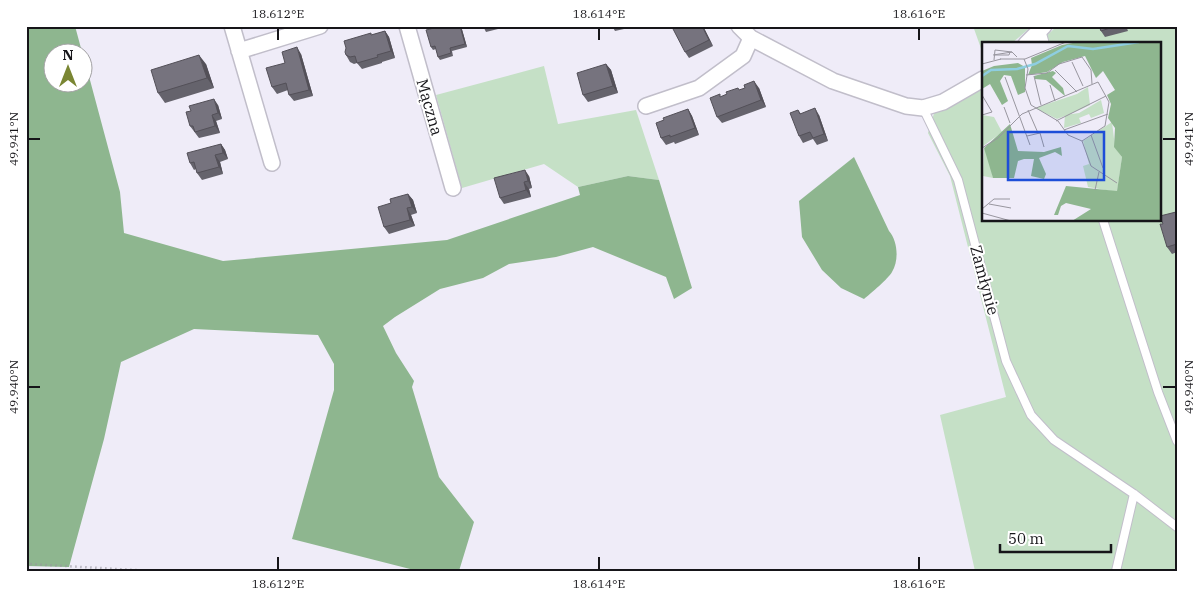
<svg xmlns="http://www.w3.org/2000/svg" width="1203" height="597" viewBox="0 0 1203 597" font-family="'IBM Plex Serif',serif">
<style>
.green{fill:#c5e0c6}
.forest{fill:#8eb68f}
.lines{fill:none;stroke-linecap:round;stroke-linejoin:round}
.service-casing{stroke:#c1beca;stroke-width:10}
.minor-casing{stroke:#c1beca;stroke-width:18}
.path{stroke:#97959e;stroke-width:2.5;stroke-dasharray:1 4;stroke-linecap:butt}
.service{stroke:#fff;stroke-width:8}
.minor{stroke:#fff;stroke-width:15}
.wall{fill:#65636c}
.shaded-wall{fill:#535058}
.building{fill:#76737e;stroke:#535058}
.ticks{fill:none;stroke:#161519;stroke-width:2}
.labels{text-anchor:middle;stroke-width:4;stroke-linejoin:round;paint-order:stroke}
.street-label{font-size:16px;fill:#161519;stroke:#fff}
.inset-river{fill:none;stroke:#8ecee1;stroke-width:2.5}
.inset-road{fill:none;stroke:#98969f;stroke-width:1}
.view{fill:#1d4ed8;fill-opacity:0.15;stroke:#1d4ed8;stroke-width:2.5}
.inset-edge{fill:none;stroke:#161519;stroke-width:2.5}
.neatline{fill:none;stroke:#161519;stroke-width:2}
.ticks-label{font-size:12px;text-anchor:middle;fill:#161519}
</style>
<rect width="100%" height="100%" fill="#efecf8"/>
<path class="green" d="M973 26H1032L1011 44H983V54Z
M1057 26H1177V571H975L940 415 1006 397 950 176 928 133 935 110 983 85V220H1159V44H1038Z
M544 66 558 124 636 110 659 180 628 176 578 187 544 164 462 188 436 95Z"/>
<path class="forest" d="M26 26H75L82 52H52V82H82L83 54 120 192 124 233 223 261 447 240 580 195 578 187 628 176 659 180 692 288 674 299 666 277 593 247 556 257 509 264 483 278 440 289 395 317 383 326 396 353 414 381 412 387 439 477 474 522 459 571H418L292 539 334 390V364L318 335 194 329 121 362 104 439 69 567 26 566Z
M854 157 889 231C898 241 899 261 892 272 888 279 871 293 864 299L841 288 822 270 802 237 799 201Z"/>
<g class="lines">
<g class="service-casing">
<path id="service" d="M1041 30 1045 44
M923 108 958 180 1006 361 1031 415 1054 440 1134 494 1177 527
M1103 220 1158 392 1177 441
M1116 571 1134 494"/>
</g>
<g class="minor-casing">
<path id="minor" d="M232 26 272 163
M407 26 453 188
M739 26 751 38 833 81 906 106 923 108 943 102 983 79
M1026 44 1044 26
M239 51 320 26
M646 106 699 88 743 56 751 38"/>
</g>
<path class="path" d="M26 562 30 564 152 571"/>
<use href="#service" class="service"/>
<use href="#minor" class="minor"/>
</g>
<path class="wall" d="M437 26H461L467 47 452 51 453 56 440 60 438 57 436 49 433 50 431 47Z
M483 26H502V28L486 32Z
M612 26H624V29L615 31Z
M703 26 713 46 689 58 685 52Z
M1099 26H1126L1128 31 1105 37 1101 31Z
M385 31 389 37 395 58 382 62V63L362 69 357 63 354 64 350 62 346 55 372 35Z
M301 54 313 96 294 101 289 95 288 90 277 94 272 87 285 63Z
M206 64 214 88 165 103 158 93Z
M606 64 611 70 618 93 588 102 583 95Z
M759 88 766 107 722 123 717 117 721 97 739 90Z
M218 105 222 119 216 121 220 133 199 138 190 126Z
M688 109 692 116 699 135 675 144 674 142 666 145 661 138 664 120Z
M798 110 801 114 819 115 828 141 817 145 813 139 803 143 799 136Z
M221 144 225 150 228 159 220 162 223 174 202 180 197 173 196 169 194 170 190 163Z
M529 176 532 188 529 189 531 197 504 204 500 198Z
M408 194 413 200 417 213 411 215 415 226 389 234 384 227 391 203Z
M1176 212 1177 213V252L1172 254 1167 247 1163 224Z"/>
<path class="shaded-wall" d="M460 26H461L467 47 465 44Z
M702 26H703L713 46 709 40Z
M385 31 389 37 395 58 391 51Z
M297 47 301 54 313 96 309 90Z
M199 55 206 64 214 88 207 78Z
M606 64 611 70 618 93 613 86Z
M754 81 759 88 766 107 761 100Z
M214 99 218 105 222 119 218 113Z
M815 108 819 115 828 141 824 134Z
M688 109 692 116 699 135 695 128Z
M212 115 216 121 220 133 215 126Z
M221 144 225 150 228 159 223 153Z
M215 155 220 162 223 174 219 167Z
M525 170 529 176 532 188 528 181Z
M524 182 529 189 531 197 526 190Z
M408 194 413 200 417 213 412 207Z
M407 208 411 215 415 226 410 220Z"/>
<path class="building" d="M437 26H460L465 44 450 48 451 53 438 57 435 46 431 47 426 30 438 27Z
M673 26H702L709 40 685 52 672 27Z
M1099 26H1116L1101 31Z
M385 31 391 51 377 55 378 57 357 63 355 56 350 57 346 55 345 52 346 48 344 41 371 33V35Z
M297 47 309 90 289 95 286 83 272 87 266 68 285 63 282 52Z
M199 55 207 78 158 93 151 70Z
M606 64 613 86 583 95 577 73Z
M754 81 761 100 717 117 710 98 720 94V97L727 94 726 92 738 88 739 90 745 88 744 85Z
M214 99 218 113 212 115 215 126 195 132 193 126H190L186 112 191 111 189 106Z
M815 108 824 134 813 138 810 132 799 136 790 113 798 110 800 114Z
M688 109 695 128 670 137V135L661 138 656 123 664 120 663 118Z
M221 144 223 153 215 155 219 167 197 173 194 162 190 163 187 153Z
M525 170 528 181 524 182 526 190 500 198 494 178Z
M408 194 412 207 407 208 410 220 384 227 378 207 391 203 390 199Z
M1176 212 1177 215V244L1167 247 1160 224H1163L1160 216Z"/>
<path class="ticks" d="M278 28V40M599 28V40M919 28V40M28 139H40M1163 139H1176M28 387H40M1163 387H1176M278 557V570M599 557V570M919 557V570"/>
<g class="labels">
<g class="street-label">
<text transform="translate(430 107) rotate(74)" y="6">Mączna</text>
<text transform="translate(985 280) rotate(75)" y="6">Zamłynie</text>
</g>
</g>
<g transform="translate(982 42)">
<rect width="179" height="179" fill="#efecf8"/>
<path d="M106 45 108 63 93 70 75 77 53 66 95 52ZM119 58 122 71 109 76 107 72 97 76 99 81 82 86 83 73 97 71ZM0 73 12 75 20 90 0 105ZM130 80 133 105 140 115 135 150 106 145 101 124 107 122 101 99ZM2 106 8 120 11 136 1 134Z" fill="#c5e0c6"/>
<path d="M96 0H179V179H90L109 167 84 161 79 164 76 173H72L84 144 135 149 140 115 132 105 133 86 126 76 129 62 125 53 133 48 121 29 114 36 103 14 81 20 65 30 46 33 50 23 49 16 80 3ZM36 21 43 25V50L36 53 29 34 22 33 18 39 26 59 20 63 8 42 0 47V29L12 24ZM71 29 74 31 70 35 81 46 83 54 64 38 53 37 52 34ZM28 82 36 109 62 110 79 105 80 114 73 110 57 116 64 132 62 137 49 134 52 117H42L36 119 32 136H11L2 106Z" fill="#8eb68f"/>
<path class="inset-river" d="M0 34 9 28 35 27 53 22 86 4 111 7 157 0"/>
<path class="inset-road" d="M11 13 30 10 35 15M13 13H27L28 10M18 17H43L84 0M42 17 46 27 43 46 49 63 76 79 86 93 100 99 109 124 135 141M12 18 13 8 30 10M90 20 101 44M0 22 19 17M73 28 95 50M44 33 65 31 77 22 100 15 109 28 110 42M52 34 59 63M23 35 48 103M68 43 73 59M0 53 10 70 0 73M22 65 28 81M46 68 56 91M74 79 124 54M82 88 126 72M109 93 121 126M45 94 58 91 62 105M0 106 16 96 40 72 116 40 127 60 123 84 100 99M113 148 117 130M7 162 29 166M0 167 12 157H28M0 171 29 179"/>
<path class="view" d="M26 90H122V138H26Z"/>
<rect width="179" height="179" class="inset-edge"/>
</g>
<rect width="1203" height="597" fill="none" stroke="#ffffff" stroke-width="55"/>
<g transform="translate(68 68)"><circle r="24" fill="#ffffff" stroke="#a2a1a3"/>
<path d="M0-4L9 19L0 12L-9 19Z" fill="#7a8633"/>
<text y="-8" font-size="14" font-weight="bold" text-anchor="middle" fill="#161519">N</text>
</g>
<path d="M1000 544v8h111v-8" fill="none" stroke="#161519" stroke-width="2.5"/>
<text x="1008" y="544" font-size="15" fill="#161519" stroke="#ffffff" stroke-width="4" paint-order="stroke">50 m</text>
<rect x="28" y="28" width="1148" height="542" class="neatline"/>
<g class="ticks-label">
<text x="278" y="18">18.612°E</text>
<text x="599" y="18">18.614°E</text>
<text x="919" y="18">18.616°E</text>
<text transform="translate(14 139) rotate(-90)" y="4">49.941°N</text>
<text transform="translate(1189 139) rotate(-90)" y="4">49.941°N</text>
<text transform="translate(14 387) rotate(-90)" y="4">49.940°N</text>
<text transform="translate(1189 387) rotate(-90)" y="4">49.940°N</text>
<text x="278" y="588">18.612°E</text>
<text x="599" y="588">18.614°E</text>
<text x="919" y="588">18.616°E</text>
</g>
</svg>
